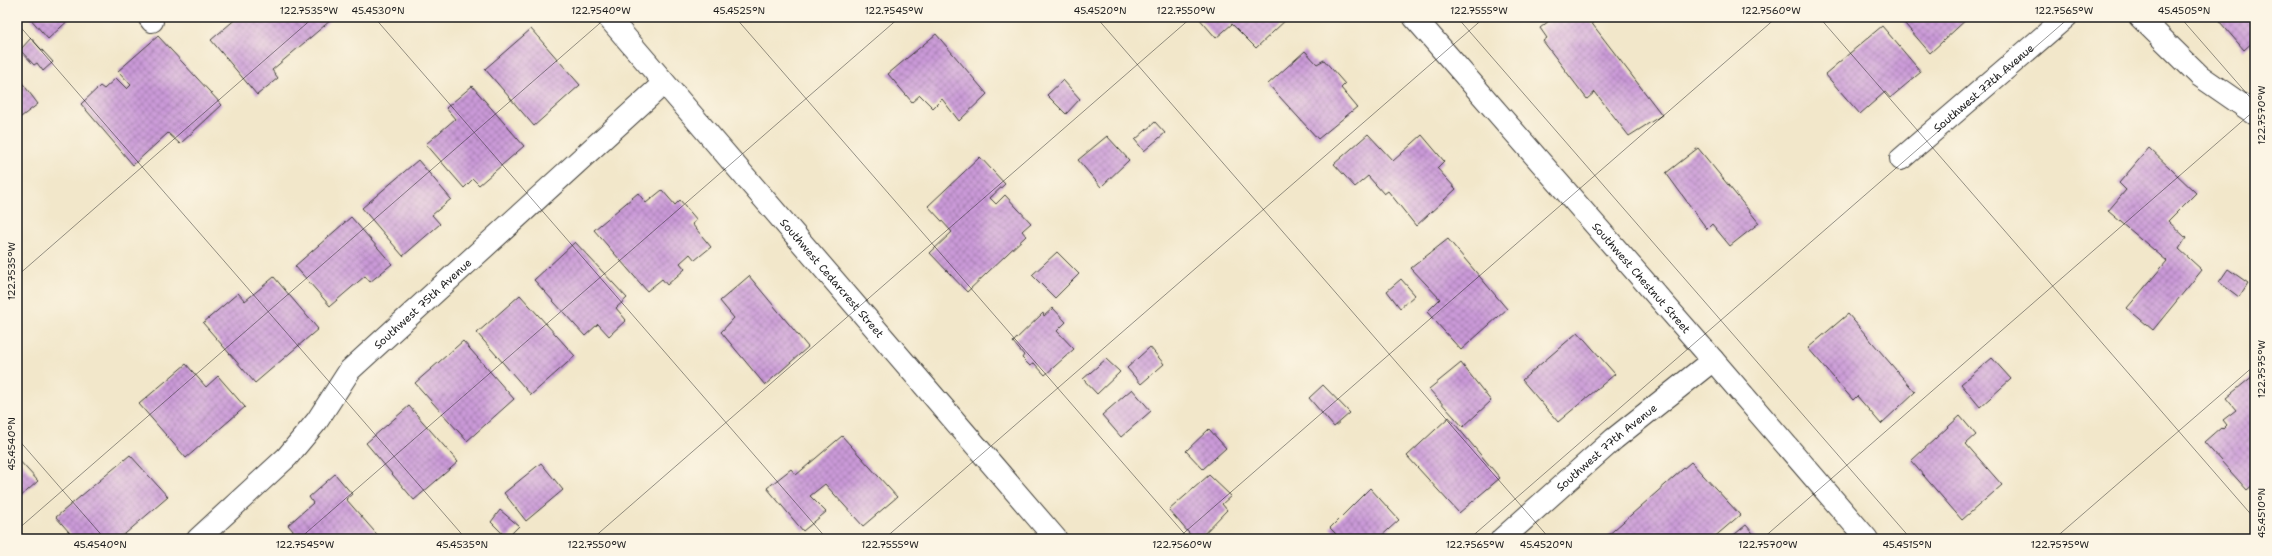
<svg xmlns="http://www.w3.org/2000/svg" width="2272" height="556" viewBox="0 0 2272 556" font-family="'Shantell Sans',sans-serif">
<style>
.building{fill:url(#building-cross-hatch)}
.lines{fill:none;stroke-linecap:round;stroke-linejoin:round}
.minor-casing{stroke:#3c3a36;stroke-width:24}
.minor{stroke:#fff;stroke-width:22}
.ticks{fill:none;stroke:#1c1c1c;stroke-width:1;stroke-opacity:0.45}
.labels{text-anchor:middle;stroke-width:3;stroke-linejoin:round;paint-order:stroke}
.street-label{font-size:11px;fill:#1c1c1c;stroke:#fcf5e5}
.neatline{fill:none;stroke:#1c1c1c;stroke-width:1.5}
.ticks-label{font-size:10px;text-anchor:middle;fill:#1c1c1c}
</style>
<defs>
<pattern id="building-cross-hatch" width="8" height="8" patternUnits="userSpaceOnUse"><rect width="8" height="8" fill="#ca9ad8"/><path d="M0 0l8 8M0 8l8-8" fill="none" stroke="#a37dae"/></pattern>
</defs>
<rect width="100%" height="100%" fill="#fcf5e5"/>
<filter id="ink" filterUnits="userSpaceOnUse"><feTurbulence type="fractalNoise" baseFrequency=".025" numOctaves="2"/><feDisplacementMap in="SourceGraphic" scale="8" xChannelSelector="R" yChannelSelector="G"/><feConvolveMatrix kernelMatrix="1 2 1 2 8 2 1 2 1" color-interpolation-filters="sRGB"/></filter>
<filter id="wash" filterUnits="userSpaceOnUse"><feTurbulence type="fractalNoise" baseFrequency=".012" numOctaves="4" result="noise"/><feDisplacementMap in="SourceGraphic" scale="16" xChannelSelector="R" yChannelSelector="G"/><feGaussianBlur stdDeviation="0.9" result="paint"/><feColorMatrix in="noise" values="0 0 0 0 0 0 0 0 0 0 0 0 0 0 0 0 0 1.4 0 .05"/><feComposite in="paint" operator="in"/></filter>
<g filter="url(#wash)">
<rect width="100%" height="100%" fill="#f2e7ca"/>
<g id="blocks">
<path class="building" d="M29 17H72L48 39Z
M238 17H329L331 20 272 70 278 78 257 95 211 40Z
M1198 17H1289L1256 48 1232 24 1216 38Z
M1554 17H1587L1662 115 1629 136 1595 92 1587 99 1543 41 1547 38 1540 28Z
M1899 17H1969L1930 53Z
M2223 17H2255V40L2244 50 2220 22Z
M1882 26 1921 72 1890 98 1885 92 1860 114 1825 74Z
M531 29 580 85 534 126 485 69Z
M936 34 987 94 959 121 942 99 933 108 920 95 912 102 888 74Z
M158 36 222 105 180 144 168 133 133 165 81 104 100 86 104 89 116 78 127 89 131 85 118 71Z
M31 38 53 62 43 71 37 63 34 65 20 50Z
M1305 51 1317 64 1324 60 1345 84 1341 88 1357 107 1318 139 1268 84Z
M17 76 38 104 17 120Z
M1063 80 1080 99 1066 114 1047 95Z
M472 86 524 146 479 185 473 179 464 188 426 144 455 119 446 108Z
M1155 122 1165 133 1144 151 1135 140Z
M1368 134 1393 161 1422 135 1444 161 1437 168 1456 189 1416 226 1388 191 1384 194 1368 176 1355 187 1334 164Z
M1107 136 1129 160 1101 187 1078 160Z
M1698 148 1759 223 1730 246 1712 224 1707 229 1666 173Z
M2149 148 2196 193 2168 221 2186 238 2179 249 2202 270 2153 330 2127 308 2167 261 2108 211 2126 190 2119 183Z
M980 157 1005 184 990 198 996 204 1005 195 1031 223 1022 231 1026 236 967 292 930 253 952 232 928 206Z
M418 160 451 199 432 215 440 224 403 256 362 208Z
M662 190 675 205 680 200 697 220 692 224 711 247 695 260 690 254 680 263 685 269 667 285 662 279 647 291 594 230 638 193 646 203Z
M351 217 392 264 370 282 365 276 330 306 295 266Z
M1448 239 1507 309 1461 350 1427 312 1440 299 1411 268Z
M575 242 627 298 616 308 626 320 609 336 598 324 585 336 534 280Z
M1057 252 1079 274 1055 298 1032 275Z
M2228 269 2248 283 2239 297 2219 282Z
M749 276 808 347 765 385 721 332 734 318 720 301Z
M274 277 318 329 255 383 203 323 238 293 245 301Z
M1401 279 1415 295 1400 308 1387 291Z
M520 295 575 356 531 395 477 333Z
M1053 308 1066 322 1057 331 1074 349 1045 375 1034 363 1030 366 1022 358 1024 355 1013 342 1043 313 1044 316Z
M1848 314 1915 392 1881 424 1857 396 1853 400 1808 348Z
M1578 332 1615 374 1558 422 1522 380Z
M463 341 514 399 467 441 415 383Z
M1150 347 1164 364 1141 384 1127 368Z
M1992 358 2011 379 1980 407 1961 384Z
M1106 359 1120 372 1097 394 1083 379Z
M1461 363 1491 401 1463 427 1429 389Z
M186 364 206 387 218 376 245 407 186 458 139 404Z
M2254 375 2255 483 2247 490 2204 442 2221 427 2223 429 2227 425 2223 420 2236 410 2226 398Z
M1323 385 1350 413 1334 427 1309 398Z
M1132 389 1151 411 1121 437 1102 415Z
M409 406 458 462 414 500 366 443Z
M1960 416 1976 435 1966 444 2002 485 1962 520 1911 461Z
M1449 417 1500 478 1459 513 1407 456Z
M1209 429 1226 448 1203 469 1186 451Z
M842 436 897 497 863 526 825 484 810 496 826 512 803 531 767 488 791 469 796 475Z
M130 455 168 497 119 539H75L56 517Z
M17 458 38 481 17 500Z
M1691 462 1740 515 1712 539H1608L1606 537Z
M541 463 563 490 526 521 504 493Z
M335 474 352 494 346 499 381 539H300L288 525 313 503 309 497Z
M1209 475 1231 496 1222 504 1227 510 1199 539H1194L1169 510Z
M1370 488 1399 520 1378 539H1329L1336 534 1330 528Z
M500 510 519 526 507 538 491 522Z
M1746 525 1758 539H1729Z"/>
</g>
</g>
<g filter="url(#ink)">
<use href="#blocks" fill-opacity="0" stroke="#3c3a36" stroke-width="1"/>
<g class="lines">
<g class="minor-casing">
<g id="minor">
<path d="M149 17 152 21"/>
<path id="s1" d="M608 17 1056 539"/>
<path id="s2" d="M1414 17 1713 360 1867 539"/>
<path d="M2140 17 2200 76 2255 114"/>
<path id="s3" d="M1901 159 2066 17"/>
<path id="s4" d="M198 539 287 457 317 421 350 370 664 83"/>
<path id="s5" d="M1502 539 1614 439 1713 360"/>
</g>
</g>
<use href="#minor" class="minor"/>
</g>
</g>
<path class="ticks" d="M374 17 827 539M735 17 1189 539M1096 17 1550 539M1457 17 1911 539M1819 17 2255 519M2180 17 2255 103M17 21 22 17M17 23 466 539M17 276 314 17M17 438 105 539M17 530 607 17M299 539 900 17M592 539 1192 17M884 539 1485 17M1177 539 1777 17M1469 539 2070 17M1762 539 2255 110M2054 539 2255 365"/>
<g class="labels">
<g class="street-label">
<text dy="4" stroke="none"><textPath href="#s3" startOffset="109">Southwest 77th Avenue</textPath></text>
<text dy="4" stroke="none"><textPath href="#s1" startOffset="344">Southwest Cedarcrest Street</textPath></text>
<text dy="4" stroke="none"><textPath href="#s2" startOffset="346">Southwest Chestnut Street</textPath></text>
<text dy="4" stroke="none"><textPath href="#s4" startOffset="327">Southwest 75th Avenue</textPath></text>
<text dy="4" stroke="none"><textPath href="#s5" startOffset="139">Southwest 77th Avenue</textPath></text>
</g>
</g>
<rect width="2272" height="556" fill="none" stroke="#fcf5e5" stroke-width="44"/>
<rect x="22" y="22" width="2228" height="512" class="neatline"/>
<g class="ticks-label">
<text x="309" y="14">122.7535°W</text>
<text x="378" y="14">45.4530°N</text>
<text x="601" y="14">122.7540°W</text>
<text x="739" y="14">45.4525°N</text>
<text x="894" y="14">122.7545°W</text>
<text x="1100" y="14">45.4520°N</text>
<text x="1186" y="14">122.7550°W</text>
<text x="1479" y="14">122.7555°W</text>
<text x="1771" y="14">122.7560°W</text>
<text x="2064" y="14">122.7565°W</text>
<text x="2184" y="14">45.4505°N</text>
<text transform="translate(2261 115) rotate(-90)" y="4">122.7570°W</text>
<text transform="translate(11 271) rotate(-90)" y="4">122.7535°W</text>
<text transform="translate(2261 369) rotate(-90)" y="4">122.7575°W</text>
<text transform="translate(11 444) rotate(-90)" y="4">45.4540°N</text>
<text transform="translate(2261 513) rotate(-90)" y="4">45.4510°N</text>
<text x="100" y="548">45.4540°N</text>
<text x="305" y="548">122.7545°W</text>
<text x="462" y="548">45.4535°N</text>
<text x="597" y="548">122.7550°W</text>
<text x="890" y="548">122.7555°W</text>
<text x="1182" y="548">122.7560°W</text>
<text x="1475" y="548">122.7565°W</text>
<text x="1546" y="548">45.4520°N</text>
<text x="1768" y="548">122.7570°W</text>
<text x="1907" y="548">45.4515°N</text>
<text x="2060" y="548">122.7575°W</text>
</g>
</svg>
